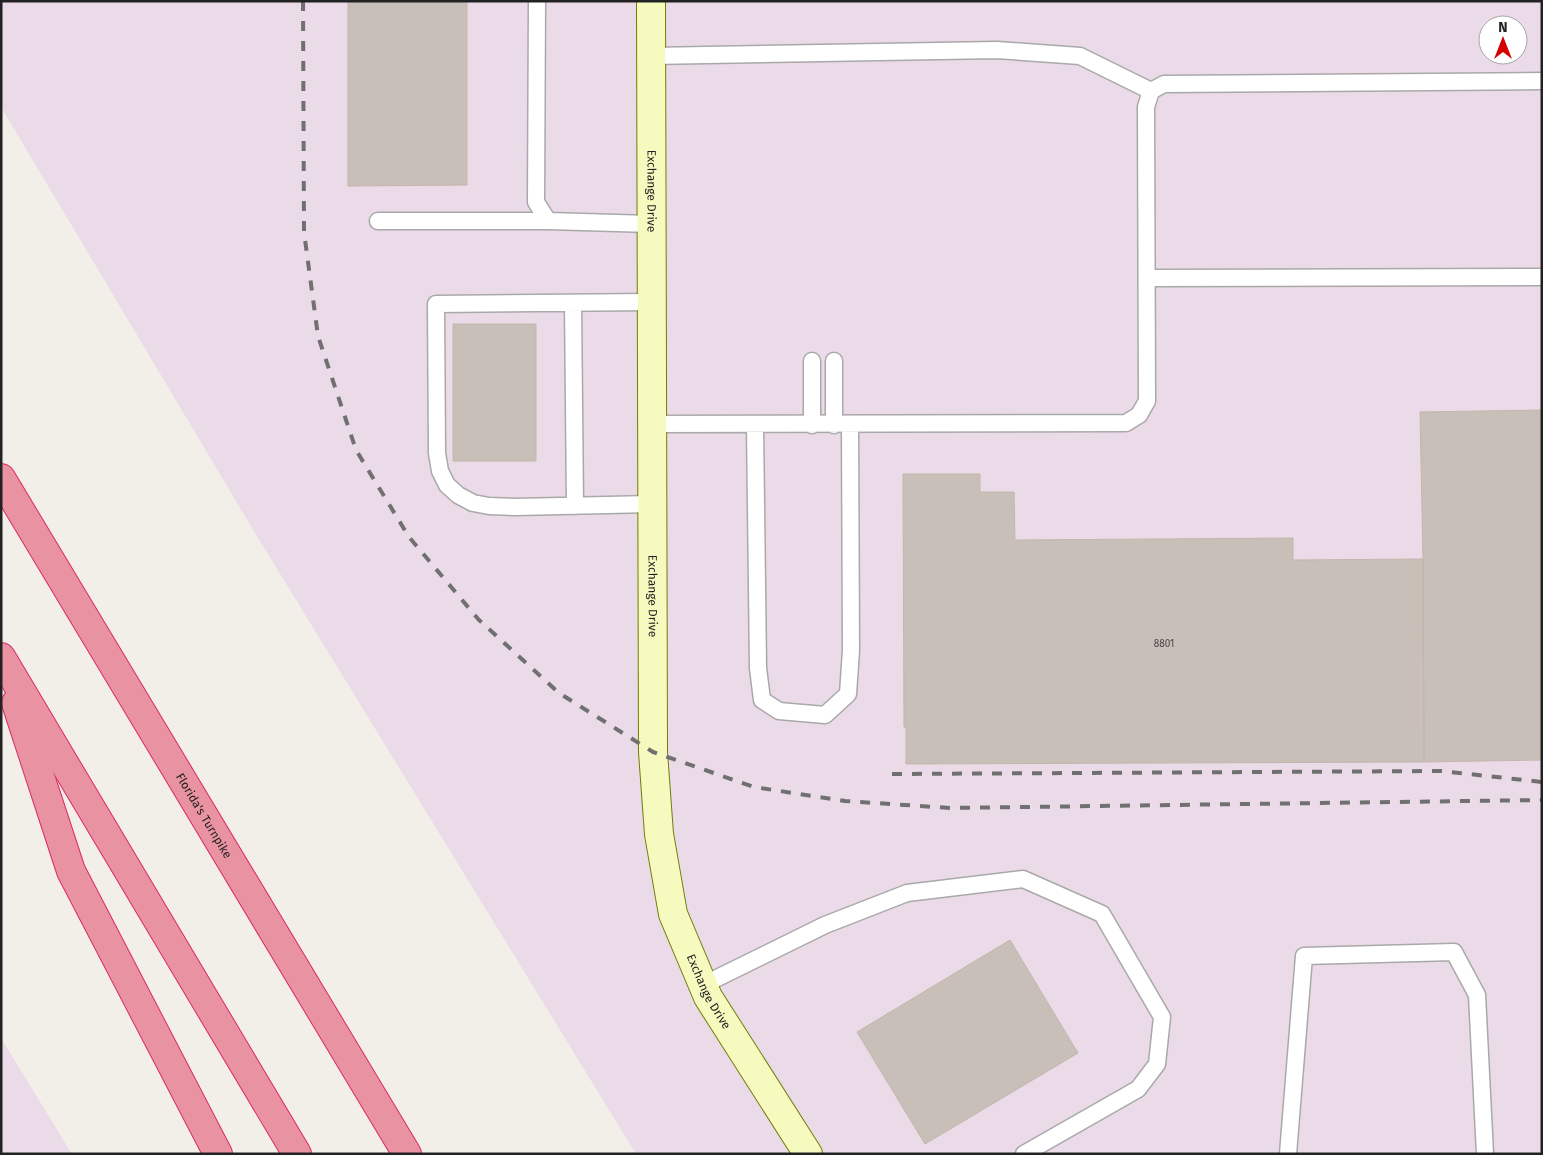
<svg xmlns="http://www.w3.org/2000/svg" width="1543" height="1155" viewBox="0 0 1543 1155" font-family="'Fira Sans',sans-serif">
<style>
.industrial{fill:#ebdbe8;fill-rule:evenodd}
.building{fill:#c7bfb8;stroke:#c4b6ab}
.lines{fill:none;stroke-linecap:round;stroke-linejoin:round}
.lane-casing{stroke:#a9a9a9;stroke-width:19}
.secondary-casing{stroke:#707d05;stroke-width:30}
.highway-casing{stroke:#dc2a67;stroke-width:30}
.lane{stroke:#fff;stroke-width:16}
.secondary{stroke:#f7fabf;stroke-width:28}
.highway{stroke:#e892a2;stroke-width:28}
.rail{stroke:#707070;stroke-width:4;stroke-dasharray:10 10;stroke-linecap:butt}
.labels{text-anchor:middle;stroke-width:4.5;stroke-linejoin:round;paint-order:stroke}
.number-label{font-size:10px;fill:#4b4948}
.street-label{font-size:12px;fill:#222;stroke:#fff}
</style>
<rect width="100%" height="100%" fill="#f2efe9"/>
<path class="industrial" d="M1 1H1542V1154H636L255 533 1 107ZM1488 25H1518V55H1488Z
M1 1038 72 1154H1Z"/>
<path class="building" d="M348 1H467V185L348 186Z
M453 324H536V461H453Z
M1542 410V760L1424 762 1423 559 1420 412Z
M903 474H980V492H1014L1015 540 1293 538V560L1423 559 1424 762 906 764V727H904Z
M1010 940 1078 1053 925 1144 857 1032Z"/>
<g class="lines">
<g class="lane-casing">
<path id="lane" d="M537 1 536 202 548 221 651 224
M651 56 997 50 1080 56 1151 91
M378 221H548
M1147 278 1542 277
M651 302 436 304 437 453 440 471 447 485 458 495 473 503 489 506 515 507 652 504
M573 303 575 506
M812 361V425
M834 361V425
M652 424 1126 423 1139 415 1147 401 1146 107 1151 91 1164 84 1542 81
M755 425 758 668 762 700 779 711 825 715 848 694 851 650 850 425
M703 985 825 925 907 893 1023 879 1102 914 1162 1017 1157 1064 1138 1089 1024 1154
M1288 1154 1304 956 1454 952 1477 995 1485 1154"/>
</g>
<g class="secondary-casing">
<g id="secondary">
<path id="s1" d="M651 1 653 752 659 834 673 914 708 997 808 1154"/>
</g>
</g>
<g class="highway-casing">
<g id="highway">
<path id="s2" d="M1 478 407 1154"/>
<path d="M1 657 297 1154"/>
<path d="M16 703 71 871 218 1154"/>
</g>
</g>
<use href="#lane" class="lane"/>
<use href="#secondary" class="secondary"/>
<use href="#highway" class="highway"/>
<path class="rail" d="M303 1 304 232 318 336 356 450 409 537 479 620 559 693 653 752 754 787 845 801 950 808 1542 800
M892 774 1441 771 1542 782"/>
</g>
<g class="labels">
<g class="number-label">
<text x="1164" y="647">8801</text>
</g>
<g class="street-label">
<text dy="4" stroke="none"><textPath href="#s1" startOffset="190">Exchange Drive</textPath></text>
<text dy="4" stroke="none"><textPath href="#s1" startOffset="595">Exchange Drive</textPath></text>
<text dy="4" stroke="none"><textPath href="#s2" startOffset="394">Florida's Turnpike</textPath></text>
<text dy="4" stroke="none"><textPath href="#s1" startOffset="1000">Exchange Drive</textPath></text>
</g>
</g>
<rect width="1543" height="1155" fill="none" stroke="#222222" stroke-width="5"/>
<g transform="translate(1503 40)"><circle r="24" fill="#ffffff" stroke="#a7a7a7"/>
<path d="M0-4L9 19L0 12L-9 19Z" fill="#d40000"/>
<text y="-8" font-size="14" font-weight="bold" text-anchor="middle" fill="#222222">N</text>
</g>
</svg>
